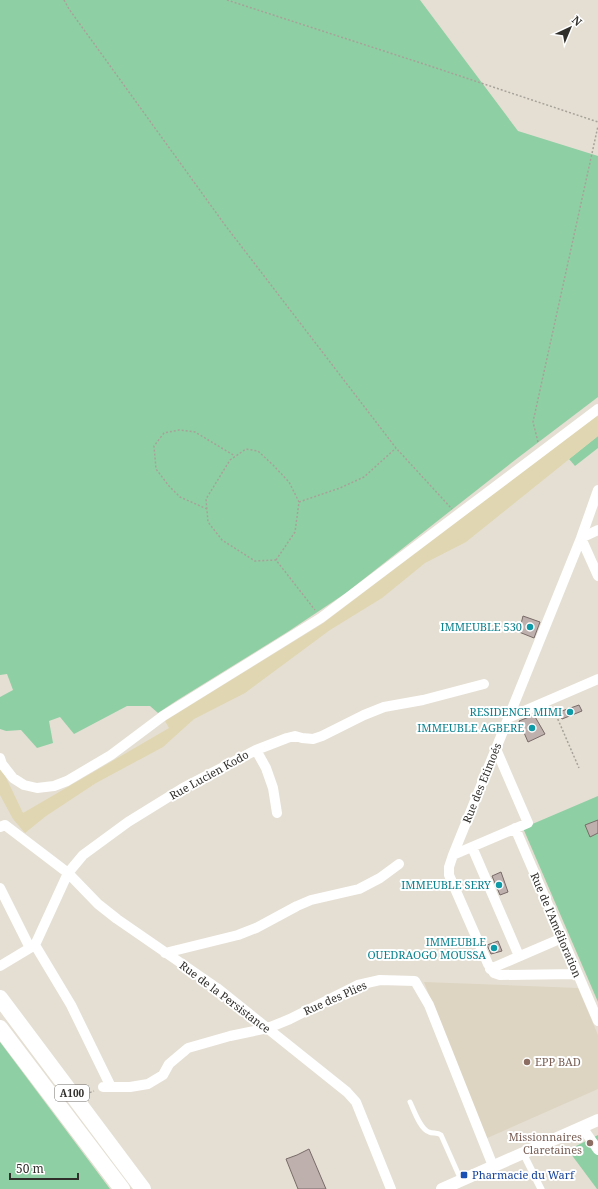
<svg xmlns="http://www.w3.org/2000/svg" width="598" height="1189" viewBox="0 0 598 1189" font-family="'Noto Serif',serif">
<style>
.built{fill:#ddd5c2}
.green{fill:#8fcfa4}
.sand{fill:#e0d6b1}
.building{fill:#beb0ad;stroke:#786b68}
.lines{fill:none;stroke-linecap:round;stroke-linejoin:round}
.path{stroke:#a7a299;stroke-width:1.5;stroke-dasharray:2 2;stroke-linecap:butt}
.service{stroke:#fff;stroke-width:5}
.pedestrian{stroke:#fff;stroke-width:7}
.minor{stroke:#fff;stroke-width:10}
.tertiary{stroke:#fff;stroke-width:12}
.trunk{stroke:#fff;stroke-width:16}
.culture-dot{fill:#0f9aa8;stroke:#fff;stroke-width:1.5}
.education-dot{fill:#8d6e63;stroke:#fff;stroke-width:1.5}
.transit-dot{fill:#1a4fb4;stroke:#fff;stroke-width:1.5}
.labels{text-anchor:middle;stroke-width:4;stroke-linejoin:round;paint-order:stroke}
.shield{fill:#fff;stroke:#6f6d6b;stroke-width:1}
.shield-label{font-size:10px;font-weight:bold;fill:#312f2b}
.culture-label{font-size:11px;fill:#0d838f;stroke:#fff;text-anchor:end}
.street-label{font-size:11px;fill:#312f2b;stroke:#fff}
.education-label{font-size:11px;fill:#785e54;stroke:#fff;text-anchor:start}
.transit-label{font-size:11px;fill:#164399;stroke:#fff;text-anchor:start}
</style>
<rect width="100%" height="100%" fill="#e5dfd3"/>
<path class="built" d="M424 982 578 988 598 1035V1089L485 1139Z"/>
<path class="green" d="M0 0H420L518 131 598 156V397L515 460 346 593 289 631 176 701 158 713 150 706H127L74 734 60 717 49 721 53 743 37 748 21 730 6 731 0 729V697L13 690 7 674 0 675Z
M598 436V448L575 466 569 459Z
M598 796V1002L523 828Z
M0 1042 110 1189H0Z
M598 1135V1189H597L568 1150Z"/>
<path class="sand" d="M598 415V436L466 542 425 563 382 598 330 630 245 693 194 719 163 747 96 783 46 816 25 833 13 819 0 795V765L23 813 169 728 165 721 322 624Z"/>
<path class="building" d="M523 616 540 622 534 638 519 632Z
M579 705 582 711 562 719 559 712Z
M534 715 545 734 528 742 519 721Z
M598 820V833L590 837 585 825Z
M501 872 508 892 500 895 492 876Z
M498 941 502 951 491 954 487 945Z
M309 1149 326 1189H298L286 1159 297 1155Z"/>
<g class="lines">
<path class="path" d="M64 0 69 9 225 225 396 448 452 509
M227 0 427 65 598 122
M538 442 533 422 598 126
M299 502 340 488 364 477 396 448
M207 509 180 497 169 486 156 469 154 446 164 433 179 430 195 432 235 456
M276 560 295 532 299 502 289 482 273 465 258 451 246 449 230 460 206 499 208 522 222 540 255 561 276 560 315 610
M553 708 579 768
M86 1094 94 1091"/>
<path class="service" d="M410 1102C414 1110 420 1129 429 1132 433 1134 437 1132 441 1135L461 1180"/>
<path class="pedestrian" d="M523 1153 541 1189"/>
<path class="minor" d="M598 530 581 538 598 576
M508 718 598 679
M256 750 266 768 273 788 277 813
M0 758 2 764 13 778 24 785 37 788 54 786 67 781 111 755 163 716 321 618 598 409
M0 827 5 825 68 873 98 904 117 919 217 988 347 1092 356 1102 391 1189
M515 828 598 1021
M472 847 519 956
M453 855 528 823 496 749
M0 888 30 948
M35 945 71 1005 111 1087
M165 953 238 935 256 928 297 906 311 900 359 889 380 878 399 864
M0 966 35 945 68 873 83 855 128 822 183 788 256 750 287 738 295 736 302 738 313 739 322 736 364 715 384 707 423 700 484 684
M490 969 562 938
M577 974 500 975 494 973 488 964 449 875V867L453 855 581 538 598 490
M103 1087H130L148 1084 163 1075 169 1064 188 1048 230 1036 268 1028 290 1019 358 985 380 980 415 981 429 1005 493 1166
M582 1127 598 1150"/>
<path class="tertiary" d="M442 1189 598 1120"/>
<path class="trunk" d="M0 998 143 1189
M0 1028 122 1189"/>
</g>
<g class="culture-dot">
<circle cx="530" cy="627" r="4"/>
<circle cx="570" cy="712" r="4"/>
<circle cx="532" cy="728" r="4"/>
<circle cx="499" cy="885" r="4"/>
<circle cx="494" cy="948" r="4"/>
</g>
<g class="education-dot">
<circle cx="527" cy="1062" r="4"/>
<circle cx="590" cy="1143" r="4"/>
</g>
<rect class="transit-dot" x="460" y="1171" width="8" height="8" rx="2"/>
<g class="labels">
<rect class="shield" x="55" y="1085" width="34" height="16" rx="3"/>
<g class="shield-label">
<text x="72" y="1097">A100</text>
</g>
<g class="culture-label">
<text x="522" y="631">IMMEUBLE 530</text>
<text x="562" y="716">RESIDENCE MIMI</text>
<text x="524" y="732">IMMEUBLE AGBERE</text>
<text x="491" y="889">IMMEUBLE SERY</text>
<text x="486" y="946">IMMEUBLE<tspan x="486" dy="13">OUEDRAOGO MOUSSA</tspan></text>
</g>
<g class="street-label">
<text transform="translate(209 775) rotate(-29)" y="4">Rue Lucien Kodo</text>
<text transform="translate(482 783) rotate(-68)" y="4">Rue des Etimoés</text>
<text transform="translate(556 925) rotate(67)" y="4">Rue de l'Amélioration</text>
<text transform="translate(225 997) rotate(37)" y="4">Rue de la Persistance</text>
<text transform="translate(335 998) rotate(-24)" y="4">Rue des Plies</text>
</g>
<g class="education-label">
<text x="535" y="1066">EPP BAD</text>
<text x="582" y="1141" text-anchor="end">Missionnaires<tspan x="582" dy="13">Claretaines</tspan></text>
</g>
<g class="transit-label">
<text x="472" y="1179">Pharmacie du Warf</text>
</g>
</g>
<g transform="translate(570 28) rotate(44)" stroke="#ffffff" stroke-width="3" paint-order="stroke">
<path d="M0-3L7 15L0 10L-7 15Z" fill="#312f2b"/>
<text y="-6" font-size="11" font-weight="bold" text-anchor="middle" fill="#312f2b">N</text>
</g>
<path d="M10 1173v6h68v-6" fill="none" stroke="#312f2b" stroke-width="2"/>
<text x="16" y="1173" font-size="12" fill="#312f2b" stroke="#ffffff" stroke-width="3" paint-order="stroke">50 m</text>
</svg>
